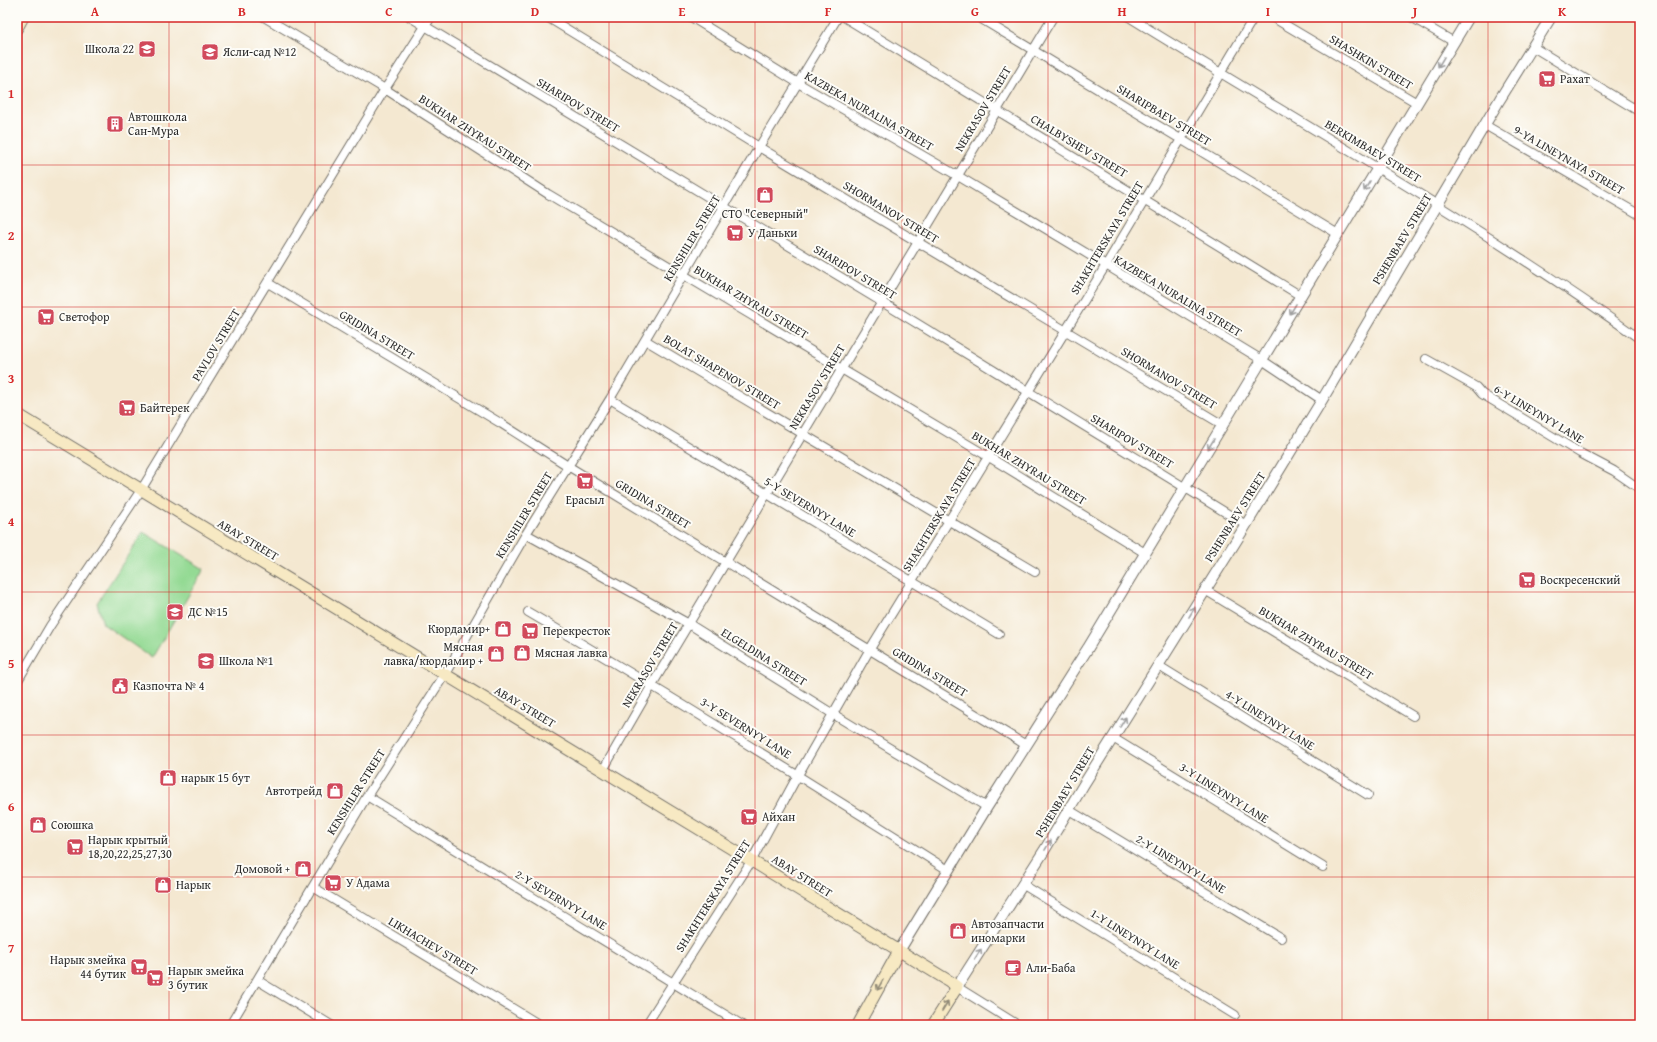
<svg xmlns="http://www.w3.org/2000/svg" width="1657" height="1042" viewBox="0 0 1657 1042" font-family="'Gentium Book Plus',serif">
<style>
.green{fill:#94da94;stroke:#608260}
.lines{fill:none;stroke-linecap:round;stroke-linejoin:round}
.minor-casing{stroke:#716d65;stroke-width:10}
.tertiary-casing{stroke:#716d65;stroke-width:12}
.secondary-casing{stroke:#716d65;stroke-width:13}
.minor{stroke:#fff;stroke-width:8}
.tertiary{stroke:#fff;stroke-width:10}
.secondary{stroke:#f7e9c3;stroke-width:11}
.oneway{stroke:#a0a0a0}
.oneway2{stroke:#918a77}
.grid{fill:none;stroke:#d62828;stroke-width:1;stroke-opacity:0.55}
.labels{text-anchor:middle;stroke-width:4;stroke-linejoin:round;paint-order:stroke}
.poi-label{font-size:12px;fill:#2b2b2b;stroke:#fdfcf7;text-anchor:start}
.street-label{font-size:12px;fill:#2b2b2b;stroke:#fdfcf7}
.neatline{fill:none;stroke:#d62828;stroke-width:1.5}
.grid-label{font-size:13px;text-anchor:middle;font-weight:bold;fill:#d62828}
</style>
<rect width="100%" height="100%" fill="#fdfcf7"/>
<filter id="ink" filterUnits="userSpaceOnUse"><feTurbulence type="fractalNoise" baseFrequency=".025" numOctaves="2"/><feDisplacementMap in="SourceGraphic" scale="8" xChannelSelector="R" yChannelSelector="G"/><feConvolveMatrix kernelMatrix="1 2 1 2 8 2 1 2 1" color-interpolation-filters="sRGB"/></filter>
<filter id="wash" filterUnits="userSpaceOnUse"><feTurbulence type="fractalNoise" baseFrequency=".012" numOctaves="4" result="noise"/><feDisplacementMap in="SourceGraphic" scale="16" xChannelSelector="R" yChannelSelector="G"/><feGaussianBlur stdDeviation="0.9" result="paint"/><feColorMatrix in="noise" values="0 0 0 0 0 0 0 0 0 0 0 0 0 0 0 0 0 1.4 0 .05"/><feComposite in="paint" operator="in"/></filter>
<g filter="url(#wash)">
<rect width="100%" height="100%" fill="#f4e8d1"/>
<path class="green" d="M143 532 204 569 152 658 103 624 97 603Z"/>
</g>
<g filter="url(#ink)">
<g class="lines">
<g class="minor-casing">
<path id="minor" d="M264 17 385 89 548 194 989 457 1145 553
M410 17 882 302 1246 525
M547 17 759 147 1223 425
M691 17 798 83 958 176 1106 265 1262 360 1322 400
M844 17 1301 296
M978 17 1338 234
M1129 17C1300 123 1476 222 1640 339
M1272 17 1417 103
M1411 17 1454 42
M1533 47 1640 112
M1485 125 1640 215
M268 283 502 424 568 466 1026 745
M645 340 1035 572
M1426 359 1476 387 1482 394 1580 453 1614 471 1640 489
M610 399 999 634
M526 534 689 624 833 714 987 807
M1205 590 1413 716
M528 612C670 695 809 782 948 870
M1159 666 1368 795
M17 682 50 626 141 490 385 89 431 17
M1113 738 1323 867
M603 770 652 685 1053 17
M367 796 742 1025
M1069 810 1281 938
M1022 884 1235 1015
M313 887 540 1025
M257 980 331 1025
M957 987 1018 1025
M230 1025 367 796 445 674 526 534 610 399 759 147 838 17
M646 1025 752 860 798 775 870 649 1106 265 1254 17"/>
</g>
<g class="tertiary-casing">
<path id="tertiary" d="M899 951 987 807 1088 648 1469 17
M957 987 1044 851 1084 784 1246 525 1322 400 1500 99 1551 17"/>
</g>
<g class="secondary-casing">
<path id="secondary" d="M17 28 23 17
M17 414 949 981 957 987 933 1025
M858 1025 899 951"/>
</g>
<use href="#minor" class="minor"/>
<use href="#tertiary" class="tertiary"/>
<use href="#secondary" class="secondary"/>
</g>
<defs><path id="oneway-shaft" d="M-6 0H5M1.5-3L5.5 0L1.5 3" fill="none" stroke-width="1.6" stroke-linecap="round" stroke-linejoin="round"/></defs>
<g class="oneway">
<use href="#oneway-shaft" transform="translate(1441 62) rotate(121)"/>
<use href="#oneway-shaft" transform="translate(1367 186) rotate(121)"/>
<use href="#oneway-shaft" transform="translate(1293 309) rotate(121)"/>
<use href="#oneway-shaft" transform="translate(1211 444) rotate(121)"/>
<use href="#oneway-shaft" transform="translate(1192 612) rotate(-59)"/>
<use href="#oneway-shaft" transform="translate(1123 722) rotate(-59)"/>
<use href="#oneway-shaft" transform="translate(1048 845) rotate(-59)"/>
<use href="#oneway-shaft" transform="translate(978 954) rotate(-57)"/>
</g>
<g class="oneway2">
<use href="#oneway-shaft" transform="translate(880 985) rotate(119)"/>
<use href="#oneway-shaft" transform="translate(945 1006) rotate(-59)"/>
</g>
</g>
<path class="grid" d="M169 17V1025M315 17V1025M462 17V1025M609 17V1025M755 17V1025M902 17V1025M1048 17V1025M1195 17V1025M1342 17V1025M1488 17V1025M17 165H1640M17 307H1640M17 450H1640M17 592H1640M17 735H1640M17 877H1640"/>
<defs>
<g id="school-square" transform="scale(0.9)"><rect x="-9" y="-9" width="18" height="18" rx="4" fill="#d1495b" stroke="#fdfcf7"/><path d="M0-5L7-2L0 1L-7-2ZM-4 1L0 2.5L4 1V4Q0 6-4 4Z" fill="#fff"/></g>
<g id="supermarket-square" transform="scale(0.9)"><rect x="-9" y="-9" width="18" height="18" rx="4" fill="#d1495b" stroke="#fdfcf7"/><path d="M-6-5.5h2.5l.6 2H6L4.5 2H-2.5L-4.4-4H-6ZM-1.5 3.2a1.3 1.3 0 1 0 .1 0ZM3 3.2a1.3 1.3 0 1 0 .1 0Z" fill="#fff"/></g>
<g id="building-square" transform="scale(0.9)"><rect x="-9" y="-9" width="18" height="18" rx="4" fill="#d1495b" stroke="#fdfcf7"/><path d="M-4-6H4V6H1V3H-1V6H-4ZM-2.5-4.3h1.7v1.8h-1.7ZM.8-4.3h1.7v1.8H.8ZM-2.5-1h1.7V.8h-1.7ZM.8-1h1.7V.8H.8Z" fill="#fff"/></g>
<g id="shop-square" transform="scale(0.9)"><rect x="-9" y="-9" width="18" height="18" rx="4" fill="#d1495b" stroke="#fdfcf7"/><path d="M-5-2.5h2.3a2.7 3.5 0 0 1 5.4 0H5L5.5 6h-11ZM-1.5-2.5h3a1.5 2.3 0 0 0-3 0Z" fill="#fff"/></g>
<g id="civic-square" transform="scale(0.9)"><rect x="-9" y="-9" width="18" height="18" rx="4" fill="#d1495b" stroke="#fdfcf7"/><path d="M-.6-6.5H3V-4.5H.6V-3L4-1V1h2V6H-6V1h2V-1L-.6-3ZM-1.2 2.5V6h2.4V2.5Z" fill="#fff"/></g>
<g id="cafe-square" transform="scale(0.9)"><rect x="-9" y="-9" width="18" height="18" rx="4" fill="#d1495b" stroke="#fdfcf7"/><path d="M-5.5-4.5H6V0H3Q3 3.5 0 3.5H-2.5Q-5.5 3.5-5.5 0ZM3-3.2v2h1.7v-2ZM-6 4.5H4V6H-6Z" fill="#fff"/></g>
</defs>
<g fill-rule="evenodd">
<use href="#school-square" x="147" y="49"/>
<use href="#school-square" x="210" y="52"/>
<use href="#supermarket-square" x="1547" y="79"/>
<use href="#building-square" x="115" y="124"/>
<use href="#shop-square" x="765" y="195"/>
<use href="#supermarket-square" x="735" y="233"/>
<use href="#supermarket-square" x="46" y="317"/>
<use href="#supermarket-square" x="127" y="408"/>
<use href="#supermarket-square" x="585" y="481"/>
<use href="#supermarket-square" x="1527" y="580"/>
<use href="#school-square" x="175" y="612"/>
<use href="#shop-square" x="503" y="629"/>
<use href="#supermarket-square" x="530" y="631"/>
<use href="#shop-square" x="522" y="653"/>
<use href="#shop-square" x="496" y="654"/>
<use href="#school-square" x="206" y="661"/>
<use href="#civic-square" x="120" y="686"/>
<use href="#shop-square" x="168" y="778"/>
<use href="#shop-square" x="335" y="791"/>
<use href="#supermarket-square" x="749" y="817"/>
<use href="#shop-square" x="38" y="825"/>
<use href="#supermarket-square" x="75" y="847"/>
<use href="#shop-square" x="303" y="869"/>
<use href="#supermarket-square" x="333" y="883"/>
<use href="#shop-square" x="163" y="885"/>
<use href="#shop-square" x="958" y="931"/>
<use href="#supermarket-square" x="139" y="967"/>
<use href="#cafe-square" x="1013" y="968"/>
<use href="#supermarket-square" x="155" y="978"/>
</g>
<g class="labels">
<g class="poi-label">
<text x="134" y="53" text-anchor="end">Школа 22</text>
<text x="223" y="56">Ясли-сад №12</text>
<text x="1560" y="83">Рахат</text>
<text x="128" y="121">Автошкола<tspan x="128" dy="14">Сан-Мура</tspan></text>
<text x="765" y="218" text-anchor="middle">СТО "Северный"</text>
<text x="748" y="237">У Даньки</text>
<text x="59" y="321">Светофор</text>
<text x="140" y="412">Байтерек</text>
<text x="585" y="504" text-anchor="middle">Ерасыл</text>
<text x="1540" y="584">Воскресенский</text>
<text x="188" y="616">ДС №15</text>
<text x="490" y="633" text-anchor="end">Кюрдамир+</text>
<text x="543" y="635">Перекресток</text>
<text x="483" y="651" text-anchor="end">Мясная<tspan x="483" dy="14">лавка/кюрдамир +</tspan></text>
<text x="535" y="657">Мясная лавка</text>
<text x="219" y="665">Школа №1</text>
<text x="133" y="690">Казпочта № 4</text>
<text x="181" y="782">нарык 15 бут</text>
<text x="322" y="795" text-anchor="end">Автотрейд</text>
<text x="762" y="821">Айхан</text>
<text x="51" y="829">Союшка</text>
<text x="88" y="844">Нарык крытый<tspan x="88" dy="14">18,20,22,25,27,30</tspan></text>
<text x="290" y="873" text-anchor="end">Домовой +</text>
<text x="346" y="887">У Адама</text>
<text x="176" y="889">Нарык</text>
<text x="971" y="928">Автозапчасти<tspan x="971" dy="14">иномарки</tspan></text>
<text x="126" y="964" text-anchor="end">Нарык змейка<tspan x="126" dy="14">44 бутик</tspan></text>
<text x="1026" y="972">Али-Баба</text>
<text x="168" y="975">Нарык змейка<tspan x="168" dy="14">3 бутик</tspan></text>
</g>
<g class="street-label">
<text transform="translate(1371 62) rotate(31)" y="4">SHASHKIN STREET</text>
<text transform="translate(578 105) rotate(31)" y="4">SHARIPOV STREET</text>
<text transform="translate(983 109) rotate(-59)" y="4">NEKRASOV STREET</text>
<text transform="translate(869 111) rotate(30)" y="4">KAZBEKA NURALINA STREET</text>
<text transform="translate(1164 115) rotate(31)" y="4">SHARIPBAEV STREET</text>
<text transform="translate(475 133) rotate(33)" y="4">BUKHAR ZHYRAU STREET</text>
<text transform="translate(1079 146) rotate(31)" y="4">CHALBYSHEV STREET</text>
<text transform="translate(1373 151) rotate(31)" y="4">BERKIMBAEV STREET</text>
<text transform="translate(1569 160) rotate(30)" y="4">9-YA LINEYNAYA STREET</text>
<text transform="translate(891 212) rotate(31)" y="4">SHORMANOV STREET</text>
<text transform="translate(692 238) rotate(-59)" y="4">KENSHILER STREET</text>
<text transform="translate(1107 238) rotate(-59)" y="4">SHAKHTERSKAYA STREET</text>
<text transform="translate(1402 239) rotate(-59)" y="4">PSHENBAEV STREET</text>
<text transform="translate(855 272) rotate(31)" y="4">SHARIPOV STREET</text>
<text transform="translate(1178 296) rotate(31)" y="4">KAZBEKA NURALINA STREET</text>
<text transform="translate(751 302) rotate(31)" y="4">BUKHAR ZHYRAU STREET</text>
<text transform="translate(377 335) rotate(31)" y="4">GRIDINA STREET</text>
<text transform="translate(216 345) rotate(-59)" y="4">PAVLOV STREET</text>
<text transform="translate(722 372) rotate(31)" y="4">BOLAT SHAPENOV STREET</text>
<text transform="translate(1169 378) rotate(31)" y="4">SHORMANOV STREET</text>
<text transform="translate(817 387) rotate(-59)" y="4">NEKRASOV STREET</text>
<text transform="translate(1539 414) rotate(31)" y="4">6-Y LINEYNYY LANE</text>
<text transform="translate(1132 441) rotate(31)" y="4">SHARIPOV STREET</text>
<text transform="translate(1029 468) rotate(31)" y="4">BUKHAR ZHYRAU STREET</text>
<text transform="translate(653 504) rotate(31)" y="4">GRIDINA STREET</text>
<text transform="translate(810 507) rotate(31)" y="4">5-Y SEVERNYY LANE</text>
<text transform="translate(524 515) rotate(-59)" y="4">KENSHILER STREET</text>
<text transform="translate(939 515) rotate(-59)" y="4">SHAKHTERSKAYA STREET</text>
<text transform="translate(1235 517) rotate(-58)" y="4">PSHENBAEV STREET</text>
<text transform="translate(248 540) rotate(31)" y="4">ABAY STREET</text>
<text transform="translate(1316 643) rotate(31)" y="4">BUKHAR ZHYRAU STREET</text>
<text transform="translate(764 657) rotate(32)" y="4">ELGELDINA STREET</text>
<text transform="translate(650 665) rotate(-59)" y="4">NEKRASOV STREET</text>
<text transform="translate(930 672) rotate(31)" y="4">GRIDINA STREET</text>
<text transform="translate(525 707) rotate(31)" y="4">ABAY STREET</text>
<text transform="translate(1270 720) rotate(32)" y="4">4-Y LINEYNYY LANE</text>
<text transform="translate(746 728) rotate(32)" y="4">3-Y SEVERNYY LANE</text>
<text transform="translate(356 792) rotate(-58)" y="4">KENSHILER STREET</text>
<text transform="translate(1065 792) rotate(-59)" y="4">PSHENBAEV STREET</text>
<text transform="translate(1224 793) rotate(32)" y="4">3-Y LINEYNYY LANE</text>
<text transform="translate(1181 864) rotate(31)" y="4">2-Y LINEYNYY LANE</text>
<text transform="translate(802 876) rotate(32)" y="4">ABAY STREET</text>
<text transform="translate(713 896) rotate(-58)" y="4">SHAKHTERSKAYA STREET</text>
<text transform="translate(561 900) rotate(31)" y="4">2-Y SEVERNYY LANE</text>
<text transform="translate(1135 939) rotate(32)" y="4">1-Y LINEYNYY LANE</text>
<text transform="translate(433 946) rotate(31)" y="4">LIKHACHEV STREET</text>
</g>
</g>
<rect width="1657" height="1042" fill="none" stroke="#fdfcf7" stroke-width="44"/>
<rect x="22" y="22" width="1613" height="998" class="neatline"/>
<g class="grid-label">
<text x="95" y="16">A</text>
<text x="242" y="16">B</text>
<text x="389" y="16">C</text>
<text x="535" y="16">D</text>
<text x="682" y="16">E</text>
<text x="828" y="16">F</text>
<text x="975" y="16">G</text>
<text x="1122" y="16">H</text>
<text x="1268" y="16">I</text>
<text x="1415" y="16">J</text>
<text x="1562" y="16">K</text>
<text x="11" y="98">1</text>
<text x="11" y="240">2</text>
<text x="11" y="383">3</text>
<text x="11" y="526">4</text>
<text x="11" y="668">5</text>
<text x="11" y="811">6</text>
<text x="11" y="953">7</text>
</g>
</svg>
